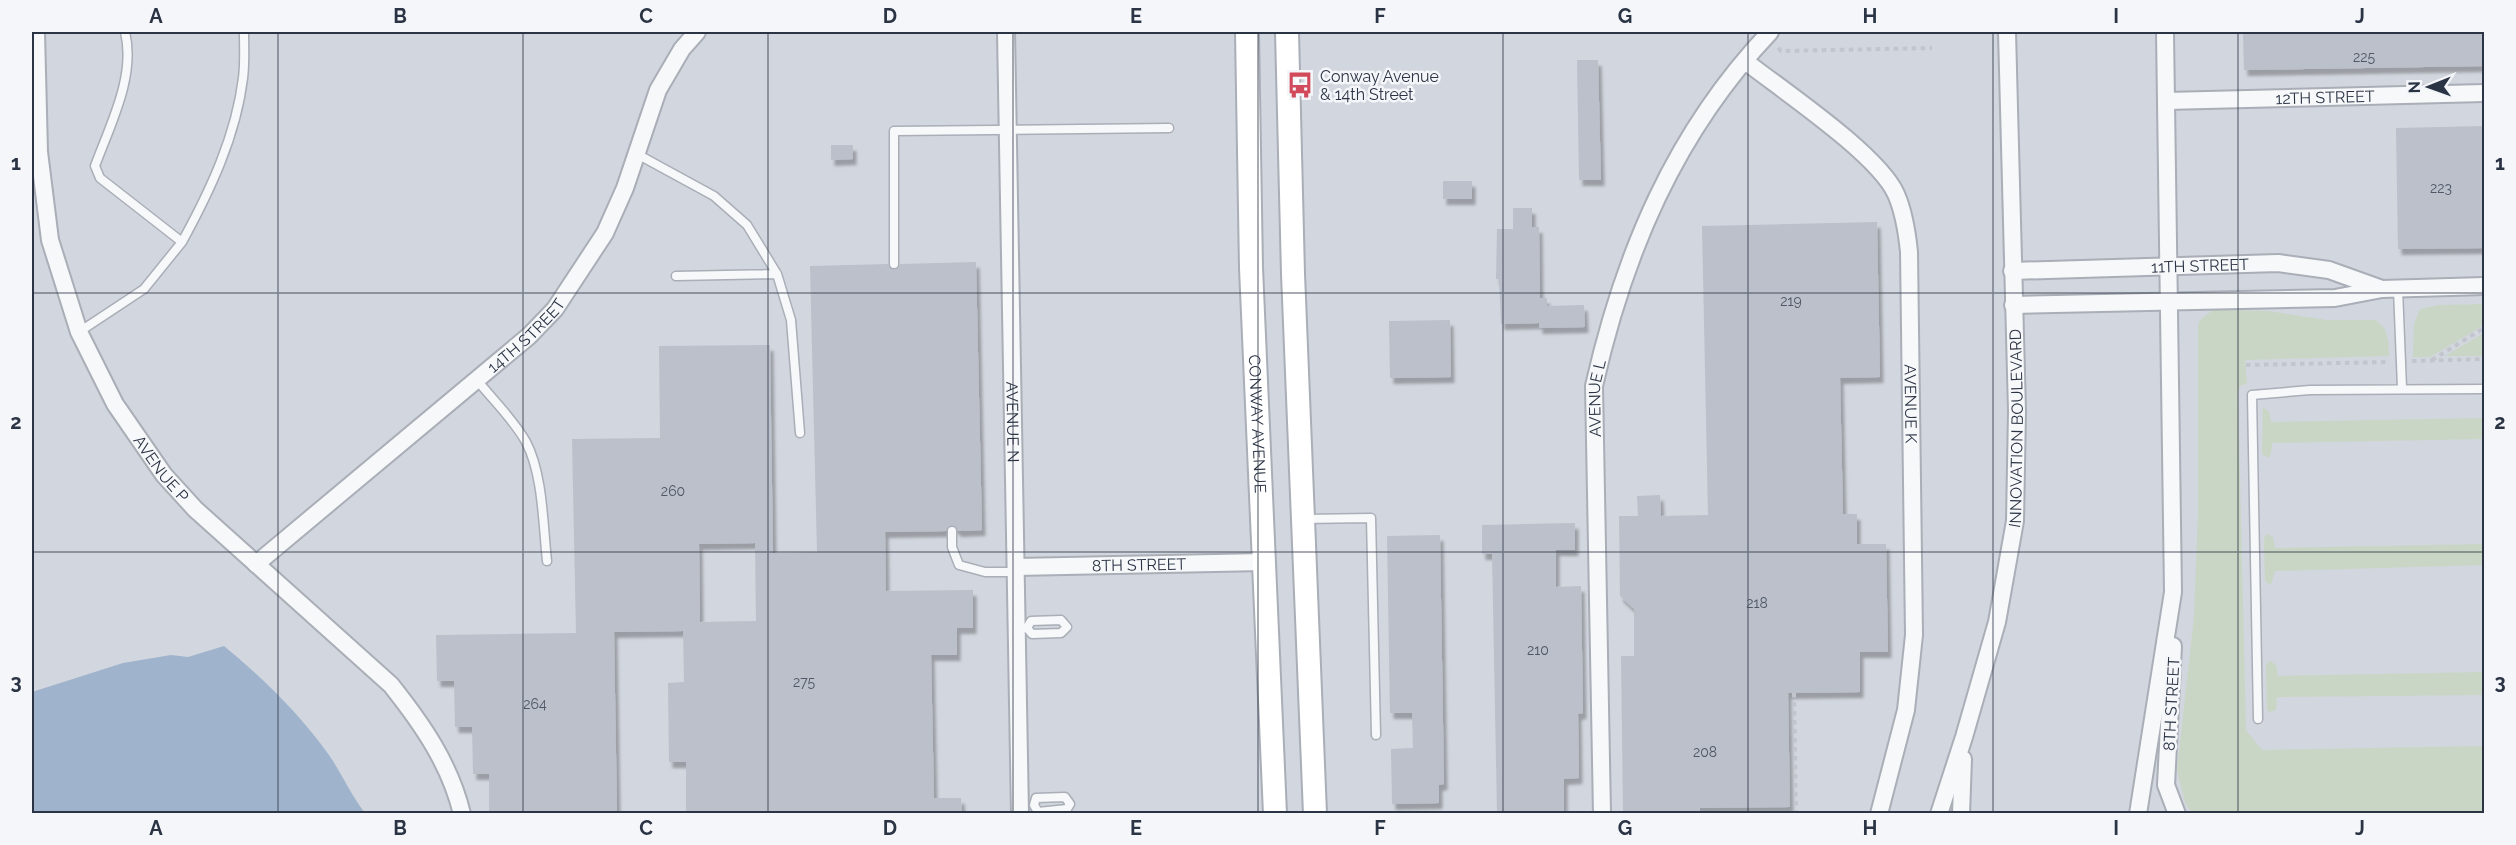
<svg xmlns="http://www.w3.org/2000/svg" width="2516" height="845" viewBox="0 0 2516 845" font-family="Raleway,sans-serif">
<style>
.built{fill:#d2d6de}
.green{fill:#c9d6c5}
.water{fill:#9fb4cc}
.building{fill:#bbc0ca;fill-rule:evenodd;filter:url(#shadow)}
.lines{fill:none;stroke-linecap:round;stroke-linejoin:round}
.lane-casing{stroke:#a9aeb7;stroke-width:11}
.street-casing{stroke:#a9aeb7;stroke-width:20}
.secondary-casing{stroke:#a9aeb7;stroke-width:26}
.path{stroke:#c2c5cb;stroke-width:4;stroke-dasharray:4.5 4.5;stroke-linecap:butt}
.lane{stroke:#f7f8fa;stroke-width:8}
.street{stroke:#f7f8fa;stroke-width:16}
.secondary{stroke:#fff;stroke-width:22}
.grid{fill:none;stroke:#2b3445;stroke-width:1.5;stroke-opacity:0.55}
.labels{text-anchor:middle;stroke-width:5;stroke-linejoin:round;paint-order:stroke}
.number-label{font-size:14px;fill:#4f5766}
.poi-label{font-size:16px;fill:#2b3445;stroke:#f4f6f9;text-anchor:start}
.street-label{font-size:16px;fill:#2b3445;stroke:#f4f6f9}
.neatline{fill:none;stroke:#2b3445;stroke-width:2}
.grid-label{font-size:20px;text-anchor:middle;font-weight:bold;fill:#2b3445}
</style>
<defs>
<filter id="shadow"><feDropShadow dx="3.5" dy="6" stdDeviation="1.5" flood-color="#0004"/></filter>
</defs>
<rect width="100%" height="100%" fill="#e4e7ec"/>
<path class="built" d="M32 32H2484V813H32Z"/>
<path class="green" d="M2484 304V325L2430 357H2413L2414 324 2420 309 2439 305Z
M2213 310 2268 311 2326 320H2375C2389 328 2388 341 2389 356L2245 360 2247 384 2241 385 2238 392 2246 730 2262 750 2484 746V813L2192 814 2185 802 2177 770 2194 617 2198 512V326L2200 320Z
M2484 333V356H2445Z
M2263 407 2269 412 2271 422 2484 418V439L2272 443 2271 454 2268 458 2262 454Z
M2266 534 2273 537 2275 548 2484 544V565L2275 571 2271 585 2265 581 2264 539Z
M2270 661 2276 665 2278 676 2484 672V695L2277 697 2276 710 2269 712 2267 709 2266 664Z"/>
<path class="water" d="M224 646C264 679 299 713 329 755 342 774 351 795 365 813H32V692L123 663 171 655 188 657Z"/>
<path class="building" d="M2243 32H2484V66L2244 70Z
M1577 60H1598L1601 180H1579Z
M2484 126V248L2398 249 2396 128Z
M831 145H853V159L831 160Z
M1443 181H1472V199H1443Z
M1513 208H1532V227H1539L1540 298H1547V306L1584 305 1585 327 1539 328V323L1501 324 1499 279H1496L1497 229H1513Z
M1877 222 1880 377 1840 378 1843 514H1857V544H1886L1888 652H1860V692L1788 693 1790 807 1700 808V813H1623L1621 656H1634V609L1620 596 1619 516H1638L1637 496 1660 495 1661 516 1708 515 1702 226Z
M976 262 982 530 958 531 951 525 946 531 885 532 886 591 973 590V628H957V655H931L934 798H961L962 813H686V762H669L668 683 684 682 683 631 614 632 617 813H489V774H473L472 727H455L454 681H437L436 635 576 633 572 439 660 438 659 346 770 345 773 553 817 552 810 266 888 264 895 270 900 264ZM755 543 756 621 700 622 699 544Z
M1450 320 1451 377 1390 378 1389 321Z
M1575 523V550H1556V587L1581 586 1583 713 1578 714 1579 778 1564 779V813H1497L1492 554H1482V525Z
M1440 535 1444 784 1439 785V803L1392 804 1391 749 1413 748 1412 713H1390L1387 536Z"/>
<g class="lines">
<g class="lane-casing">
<path id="lane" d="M637 154 714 196 747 225 777 274 791 320 800 433
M182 242C210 191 236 136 243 78 245 63 244 47 244 32
M894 264V131L1169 128
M676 276 777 274
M2398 289 2402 388
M79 332 144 289 182 242 100 178 95 166C110 125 136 76 125 32
M477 380C493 400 514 420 526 442 543 474 543 525 547 561
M1303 519 1371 518 1376 735
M952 531V547L959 565 985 572H1016
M1017 628H1027L1032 634 1061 633 1067 627 1061 620 1031 621 1027 628
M2258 719 2252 395 2310 390 2484 389
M1065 797 1070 804 1067 809 1038 812 1034 805 1036 798Z"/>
</g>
<g class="street-casing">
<g id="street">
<path id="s1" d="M36 32 39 152 50 240 79 332 115 404 164 475 195 509 391 685C422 724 450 764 462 814"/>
<path id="s2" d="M1006 32 1020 814"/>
<path id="s3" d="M1745 61C1782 90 1878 154 1896 194 1904 212 1907 232 1909 252L1914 635 1906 710 1879 814"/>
<path id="s4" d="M2166 101 2484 93"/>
<path id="s5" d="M2012 271 2278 263 2329 270 2382 289 2335 298 2013 305"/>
<path d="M2382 289 2484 286"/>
<path id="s6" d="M256 564 529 336 555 309 605 233 625 188 658 90 682 49 697 32"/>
<path id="s7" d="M1016 567 1264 562"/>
<path d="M2173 646 2166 785 2177 814"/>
<path id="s8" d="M1602 814 1594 386C1624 253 1675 132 1770 32"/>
<path id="s9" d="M1939 814 1964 737 1997 622 2015 521 2017 411 2007 32"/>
<path d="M1961 814 1963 759"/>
<path d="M2138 814 2173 592 2165 32"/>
</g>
</g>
<g class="secondary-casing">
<g id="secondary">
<path id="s10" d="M1247 32 1251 268 1275 814"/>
<path d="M1287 32 1293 274 1315 814"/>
</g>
</g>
<path class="path" d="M1778 48 1781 51 1932 48
M2432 360 2484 328
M2412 361 2484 359
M2246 365 2389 362
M1794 693 1796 814"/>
<use href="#lane" class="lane"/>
<use href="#street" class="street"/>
<use href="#secondary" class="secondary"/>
</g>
<path class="grid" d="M278 32V814M523 32V814M768 32V814M1013 32V814M1258 32V814M1503 32V814M1748 32V814M1993 32V814M2238 32V814M32 293H2484M32 552H2484"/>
<defs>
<g id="bus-bare" transform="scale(2.07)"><path d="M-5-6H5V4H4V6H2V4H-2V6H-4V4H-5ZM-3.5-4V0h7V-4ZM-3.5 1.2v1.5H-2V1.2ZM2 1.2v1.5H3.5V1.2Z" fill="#d1495b" stroke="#f4f6f9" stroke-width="2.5" paint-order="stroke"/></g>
</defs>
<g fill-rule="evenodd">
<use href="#bus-bare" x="1300" y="85"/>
</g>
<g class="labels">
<g class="number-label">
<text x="2364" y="62">225</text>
<text x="2441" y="193">223</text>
<text x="1791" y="306">219</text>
<text x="673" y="496">260</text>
<text x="1757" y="608">218</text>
<text x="1538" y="655">210</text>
<text x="804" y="687">275</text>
<text x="535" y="709">264</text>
<text x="1705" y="757">208</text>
</g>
<g class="poi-label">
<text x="1320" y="82">Conway Avenue<tspan x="1320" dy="18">&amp; 14th Street</tspan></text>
</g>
<g class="street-label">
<text dy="6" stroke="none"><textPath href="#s4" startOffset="159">12TH STREET</textPath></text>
<text dy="6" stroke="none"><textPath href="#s5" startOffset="188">11TH STREET</textPath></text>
<text dy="6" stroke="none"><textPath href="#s6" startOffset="354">14TH STREET</textPath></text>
<text dy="6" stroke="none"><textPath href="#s8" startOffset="416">AVENUE L</textPath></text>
<text dy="6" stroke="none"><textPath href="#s3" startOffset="414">AVENUE K</textPath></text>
<text dy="6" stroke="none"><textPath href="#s2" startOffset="390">AVENUE N</textPath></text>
<text dy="6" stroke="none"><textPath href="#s10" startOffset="392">CONWAY AVENUE</textPath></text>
<text dy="6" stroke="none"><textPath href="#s9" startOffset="396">INNOVATION BOULEVARD</textPath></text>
<text dy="6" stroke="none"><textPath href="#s1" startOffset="465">AVENUE P</textPath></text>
<text dy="6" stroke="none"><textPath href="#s7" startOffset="123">8TH STREET</textPath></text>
<text transform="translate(2171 704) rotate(-87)" y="6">8TH STREET</text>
</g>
</g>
<rect width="2516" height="845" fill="none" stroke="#f4f6f9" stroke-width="66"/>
<g transform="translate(2429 87) rotate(269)" stroke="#f4f6f9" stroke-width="4.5" paint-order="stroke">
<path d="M0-4.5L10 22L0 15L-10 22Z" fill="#2b3445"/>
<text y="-9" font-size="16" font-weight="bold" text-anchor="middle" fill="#2b3445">N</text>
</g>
<rect x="33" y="33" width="2450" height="779" class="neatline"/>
<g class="grid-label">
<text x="156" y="23">A</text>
<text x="400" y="23">B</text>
<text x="646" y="23">C</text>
<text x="890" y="23">D</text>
<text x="1136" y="23">E</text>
<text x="1380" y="23">F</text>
<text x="1625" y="23">G</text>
<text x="1870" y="23">H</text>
<text x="2116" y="23">I</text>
<text x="2360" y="23">J</text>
<text x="16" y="170">1</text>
<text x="2500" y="170">1</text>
<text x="16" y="429">2</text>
<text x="2500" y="429">2</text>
<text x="16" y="689">3</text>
<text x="2500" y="689">3</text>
<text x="156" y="835">A</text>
<text x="400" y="835">B</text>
<text x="646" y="835">C</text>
<text x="890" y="835">D</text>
<text x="1136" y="835">E</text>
<text x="1380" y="835">F</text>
<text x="1625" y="835">G</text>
<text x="1870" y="835">H</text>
<text x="2116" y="835">I</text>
<text x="2360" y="835">J</text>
</g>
</svg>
